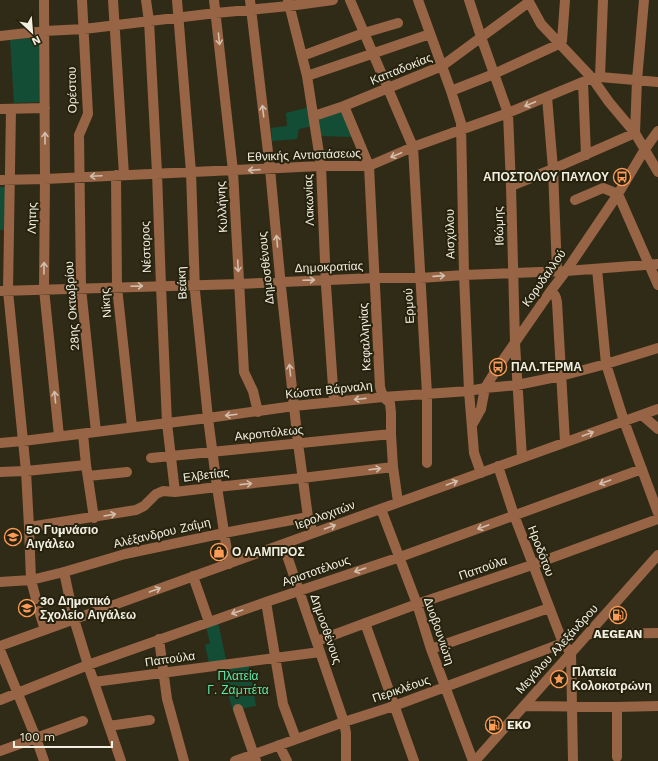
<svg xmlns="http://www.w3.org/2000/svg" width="658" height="761" viewBox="0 0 658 761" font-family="'Work Sans',sans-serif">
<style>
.green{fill:#134d36}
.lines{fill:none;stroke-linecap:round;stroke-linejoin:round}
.minor{stroke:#976445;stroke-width:10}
.oneway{stroke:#d2beab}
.labels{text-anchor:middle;stroke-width:4;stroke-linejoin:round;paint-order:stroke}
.street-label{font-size:12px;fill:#f1efe2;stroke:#26220d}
.poi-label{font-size:12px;font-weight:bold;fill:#f1efe2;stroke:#26220d;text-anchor:start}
.park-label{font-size:12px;fill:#5ae8ad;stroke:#26220d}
</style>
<rect width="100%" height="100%" fill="#302b17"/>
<path class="green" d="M40 37 39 102 14 103 10 40Z
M310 107 313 126 299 129 297 139 272 141 271 128 287 126 286 113Z
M341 110 354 137 319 136 317 118Z
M0 187H7V230H0Z
M218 622 226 660 209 663 205 645 210 643 206 627Z
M249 665 256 706 233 710 220 669Z"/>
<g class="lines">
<path class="minor" d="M44 0 45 179 44 289 59 436
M82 0 88 114 79 135 81 288 96 432
M113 0 124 175
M146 0 149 21 157 173 161 286 167 423 175 492
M177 0 191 172 195 291 208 418 217 487 229 564
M214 0 233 171 244 372 253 391 258 412
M250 0 270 169 281 287 298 443 308 517 313 533
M288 0 307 76 321 166 326 285 334 402
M350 0 413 147 427 394V463
M418 0 451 91 461 123 464 275 469 391 474 453 481 473
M469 0 481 37 508 113 511 186 515 343 522 458
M528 0 541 24 592 78 609 102 635 133 658 172
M0 36 45 31 84 29 216 13 289 6 333 0
M302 56 364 33 398 23
M307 76 430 34
M600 77 603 0
M583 82 586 155
M451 91 494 74 559 44 562 41 565 0
M547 97 553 169 557 271
M344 106 369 166 380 387 383 397 390 403 391 413V434L393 467 398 502
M0 109 45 108
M11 109 8 291 26 471 29 527 31 580 36 599
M314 116 344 106 442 66 529 2
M116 175 117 287 132 427
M0 180 45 179 321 166H369L413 147 508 113 592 78 600 77 658 82
M511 186 553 169 635 133 637 80 644 0
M618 194 658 285
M575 200 603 188 618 194
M597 269 606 364 624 421 658 513
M0 291 239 284 375 278H420L464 275 566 271 658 264
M550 292C555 294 556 296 557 302L565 442
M642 415 658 429
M472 425 481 409 485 388 498 367 550 292 566 271 618 194 645 149 658 131
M83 434 86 465 94 518
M0 443 23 441 208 418 294 406 383 397 469 391 485 388 517 385 561 376 606 364 658 348
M151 458 391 434
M498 466 514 515 563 643 571 653 573 761
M0 472 26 471 86 465
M88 476 127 472
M381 509 417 604 431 649 473 761
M29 527 136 510 144 506 156 494 163 491 175 492 217 487 302 478 393 467
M283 544 344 722 346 733V761
M64 572 74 619 88 665 121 761
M193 576 209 622
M0 582 31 580 64 572 125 554 224 533 308 517
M266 602 283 704 296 739
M39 611 45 630
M365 623 414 761
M588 634 658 633
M159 639 167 699 184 761
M317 641 417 604 532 565 658 519
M0 646 658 409
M431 649 549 608
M0 650 36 738 44 761
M94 682 320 652
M0 700 88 665 266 602 400 557 642 469
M524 706 617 707 658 706
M238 709 256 761
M109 726 150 720
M279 745 287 761
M0 751 83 721
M617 757V707
M235 761 344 722 394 706 445 687 563 643
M475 761 658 555"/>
</g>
<defs><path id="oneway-shaft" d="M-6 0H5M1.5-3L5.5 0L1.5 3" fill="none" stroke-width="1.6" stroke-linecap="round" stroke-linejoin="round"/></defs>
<g class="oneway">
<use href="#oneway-shaft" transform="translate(219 39) rotate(84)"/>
<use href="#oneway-shaft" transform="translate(530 104) rotate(157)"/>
<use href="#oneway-shaft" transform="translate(263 111) rotate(-97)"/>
<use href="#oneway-shaft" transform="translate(45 138) rotate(-90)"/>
<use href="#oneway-shaft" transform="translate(396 155) rotate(157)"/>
<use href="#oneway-shaft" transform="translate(254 170) rotate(176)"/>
<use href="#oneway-shaft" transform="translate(96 176) rotate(177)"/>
<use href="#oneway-shaft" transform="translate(277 241) rotate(-95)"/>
<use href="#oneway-shaft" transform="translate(238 266) rotate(87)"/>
<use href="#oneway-shaft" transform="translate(44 268) rotate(-89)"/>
<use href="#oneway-shaft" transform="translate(439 276) rotate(-4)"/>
<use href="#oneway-shaft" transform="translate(309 280) rotate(-2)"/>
<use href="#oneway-shaft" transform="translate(137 286) rotate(-2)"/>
<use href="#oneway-shaft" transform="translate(290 370) rotate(-96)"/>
<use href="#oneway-shaft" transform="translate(55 397) rotate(-96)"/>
<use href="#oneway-shaft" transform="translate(360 399) rotate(174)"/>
<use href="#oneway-shaft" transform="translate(231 415) rotate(173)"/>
<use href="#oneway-shaft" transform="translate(588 434) rotate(-20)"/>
<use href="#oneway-shaft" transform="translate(375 469) rotate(-7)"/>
<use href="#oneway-shaft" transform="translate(605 482) rotate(160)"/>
<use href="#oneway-shaft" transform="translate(452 483) rotate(-20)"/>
<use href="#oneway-shaft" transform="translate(246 484) rotate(-6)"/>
<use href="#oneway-shaft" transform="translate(110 515) rotate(-10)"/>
<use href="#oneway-shaft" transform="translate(330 527) rotate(-20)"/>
<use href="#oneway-shaft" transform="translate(483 527) rotate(160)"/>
<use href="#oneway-shaft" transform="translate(360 570) rotate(161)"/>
<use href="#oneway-shaft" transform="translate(155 590) rotate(-20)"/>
<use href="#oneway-shaft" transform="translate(237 612) rotate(161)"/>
</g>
<defs>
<g id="bus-ring" transform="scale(0.9)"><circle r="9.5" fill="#26220d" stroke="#fe9c57" stroke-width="1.5"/><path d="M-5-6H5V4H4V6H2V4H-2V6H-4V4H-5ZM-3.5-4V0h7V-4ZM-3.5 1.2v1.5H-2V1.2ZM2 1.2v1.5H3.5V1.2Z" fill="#fe9c57"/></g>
<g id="school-ring" transform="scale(0.9)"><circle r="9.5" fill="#26220d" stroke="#fe9c57" stroke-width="1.5"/><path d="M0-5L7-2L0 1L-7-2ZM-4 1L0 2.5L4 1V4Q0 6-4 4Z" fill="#fe9c57"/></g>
<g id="shop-ring" transform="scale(0.9)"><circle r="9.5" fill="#26220d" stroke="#fe9c57" stroke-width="1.5"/><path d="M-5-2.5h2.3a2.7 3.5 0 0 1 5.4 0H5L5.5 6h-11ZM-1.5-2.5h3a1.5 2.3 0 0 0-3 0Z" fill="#fe9c57"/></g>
<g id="fuel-ring" transform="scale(0.9)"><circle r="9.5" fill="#26220d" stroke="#fe9c57" stroke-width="1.5"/><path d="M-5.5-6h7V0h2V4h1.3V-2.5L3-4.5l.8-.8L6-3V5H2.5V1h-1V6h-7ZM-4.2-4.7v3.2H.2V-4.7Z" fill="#fe9c57"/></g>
<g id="sight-ring" transform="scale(0.9)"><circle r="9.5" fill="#26220d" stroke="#fe9c57" stroke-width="1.5"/><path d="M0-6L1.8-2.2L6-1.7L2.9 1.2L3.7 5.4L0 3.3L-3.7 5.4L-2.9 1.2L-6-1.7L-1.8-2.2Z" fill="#fe9c57"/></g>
</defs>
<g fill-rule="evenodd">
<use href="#bus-ring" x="622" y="177"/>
<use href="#bus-ring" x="498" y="367"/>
<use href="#school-ring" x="13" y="537"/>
<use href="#shop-ring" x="219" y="552"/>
<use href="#school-ring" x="27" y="608"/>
<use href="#fuel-ring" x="618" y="615"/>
<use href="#sight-ring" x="559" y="679"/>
<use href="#fuel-ring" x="494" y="725"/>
</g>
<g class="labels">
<g class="street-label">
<text transform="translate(401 69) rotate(-22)" y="4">Καπαδοκίας</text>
<text transform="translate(72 90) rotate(-91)" y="4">Ορέστου</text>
<text transform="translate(304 155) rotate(-2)" y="4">Εθνικής Αντιστάσεως</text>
<text transform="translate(309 200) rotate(-92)" y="4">Λακωνίας</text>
<text transform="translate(222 207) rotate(-93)" y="4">Κυλλήνης</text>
<text transform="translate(32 218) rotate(-89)" y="4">Λητης</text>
<text transform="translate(499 226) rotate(-92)" y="4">Ιθώμης</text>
<text transform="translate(450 234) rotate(-91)" y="4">Αισχύλου</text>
<text transform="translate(146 247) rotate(-92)" y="4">Νέστορος</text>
<text transform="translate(329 267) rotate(-2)" y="4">Δημοκρατίας</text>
<text transform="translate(266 268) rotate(-96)" y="4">Δημοσθένους</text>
<text transform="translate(544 278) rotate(-55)" y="4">Κορυδαλλού</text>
<text transform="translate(182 283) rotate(-93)" y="4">Βεάκη</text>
<text transform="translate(106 303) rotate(-95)" y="4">Νίκης</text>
<text transform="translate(72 306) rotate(-94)" y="4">28ης Οκτωβρίου</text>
<text transform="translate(409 306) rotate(-93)" y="4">Ερμού</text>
<text transform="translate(365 337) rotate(-93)" y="4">Κεφαλληνίας</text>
<text transform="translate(329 390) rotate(-6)" y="4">Κώστα Βάρναλη</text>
<text transform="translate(269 433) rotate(-6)" y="4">Ακροπόλεως</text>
<text transform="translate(206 475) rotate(-7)" y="4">Ελβετίας</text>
<text transform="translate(325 515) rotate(-20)" y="4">Ιερολοχιτών</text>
<text transform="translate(162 533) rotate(-13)" y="4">Αλέξανδρου Ζαΐμη</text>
<text transform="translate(541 551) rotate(69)" y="4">Ηροδότου</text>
<text transform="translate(483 568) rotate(-19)" y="4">Παπούλα</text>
<text transform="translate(316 571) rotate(-19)" y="4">Αριστοτέλους</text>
<text transform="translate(326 629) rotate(71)" y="4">Δημοσθένους</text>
<text transform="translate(439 631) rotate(71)" y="4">Δυοβουνιώτη</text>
<text transform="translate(557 649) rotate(-48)" y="4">Μεγάλου Αλεξάνδρου</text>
<text transform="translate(170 659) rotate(-8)" y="4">Παπούλα</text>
<text transform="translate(401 689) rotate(-19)" y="4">Περικλέους</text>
</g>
<g class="poi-label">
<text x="609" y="181" text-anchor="end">ΑΠΟΣΤΟΛΟΥ ΠΑΥΛΟΥ</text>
<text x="511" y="371">ΠΑΛ.ΤΕΡΜΑ</text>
<text x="26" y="534">5ο Γυμνάσιο<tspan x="26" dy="14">Αιγάλεω</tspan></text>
<text x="232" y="556">Ο ΛΑΜΠΡΟΣ</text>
<text x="40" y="605">3ο Δημοτικό<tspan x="40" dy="14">Σχολείο Αιγάλεω</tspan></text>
<text x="618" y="638" text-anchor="middle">AEGEAN</text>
<text x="572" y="676">Πλατεία<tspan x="572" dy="14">Κολοκοτρώνη</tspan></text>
<text x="507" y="729">EKO</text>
</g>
<g class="park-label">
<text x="238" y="680">Πλατεία<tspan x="238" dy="14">Γ. Ζαμπέτα</tspan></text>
</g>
</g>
<g transform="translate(32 32) rotate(154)" stroke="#26220d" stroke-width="3" paint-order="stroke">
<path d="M0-3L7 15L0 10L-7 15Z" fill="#f1efe2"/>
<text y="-6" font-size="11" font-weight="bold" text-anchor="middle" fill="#f1efe2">N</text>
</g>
<path d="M14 741v6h98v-6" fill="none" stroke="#f1efe2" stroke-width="2"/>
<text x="20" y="741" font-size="12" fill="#f1efe2" stroke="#26220d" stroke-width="3" paint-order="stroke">100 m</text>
</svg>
